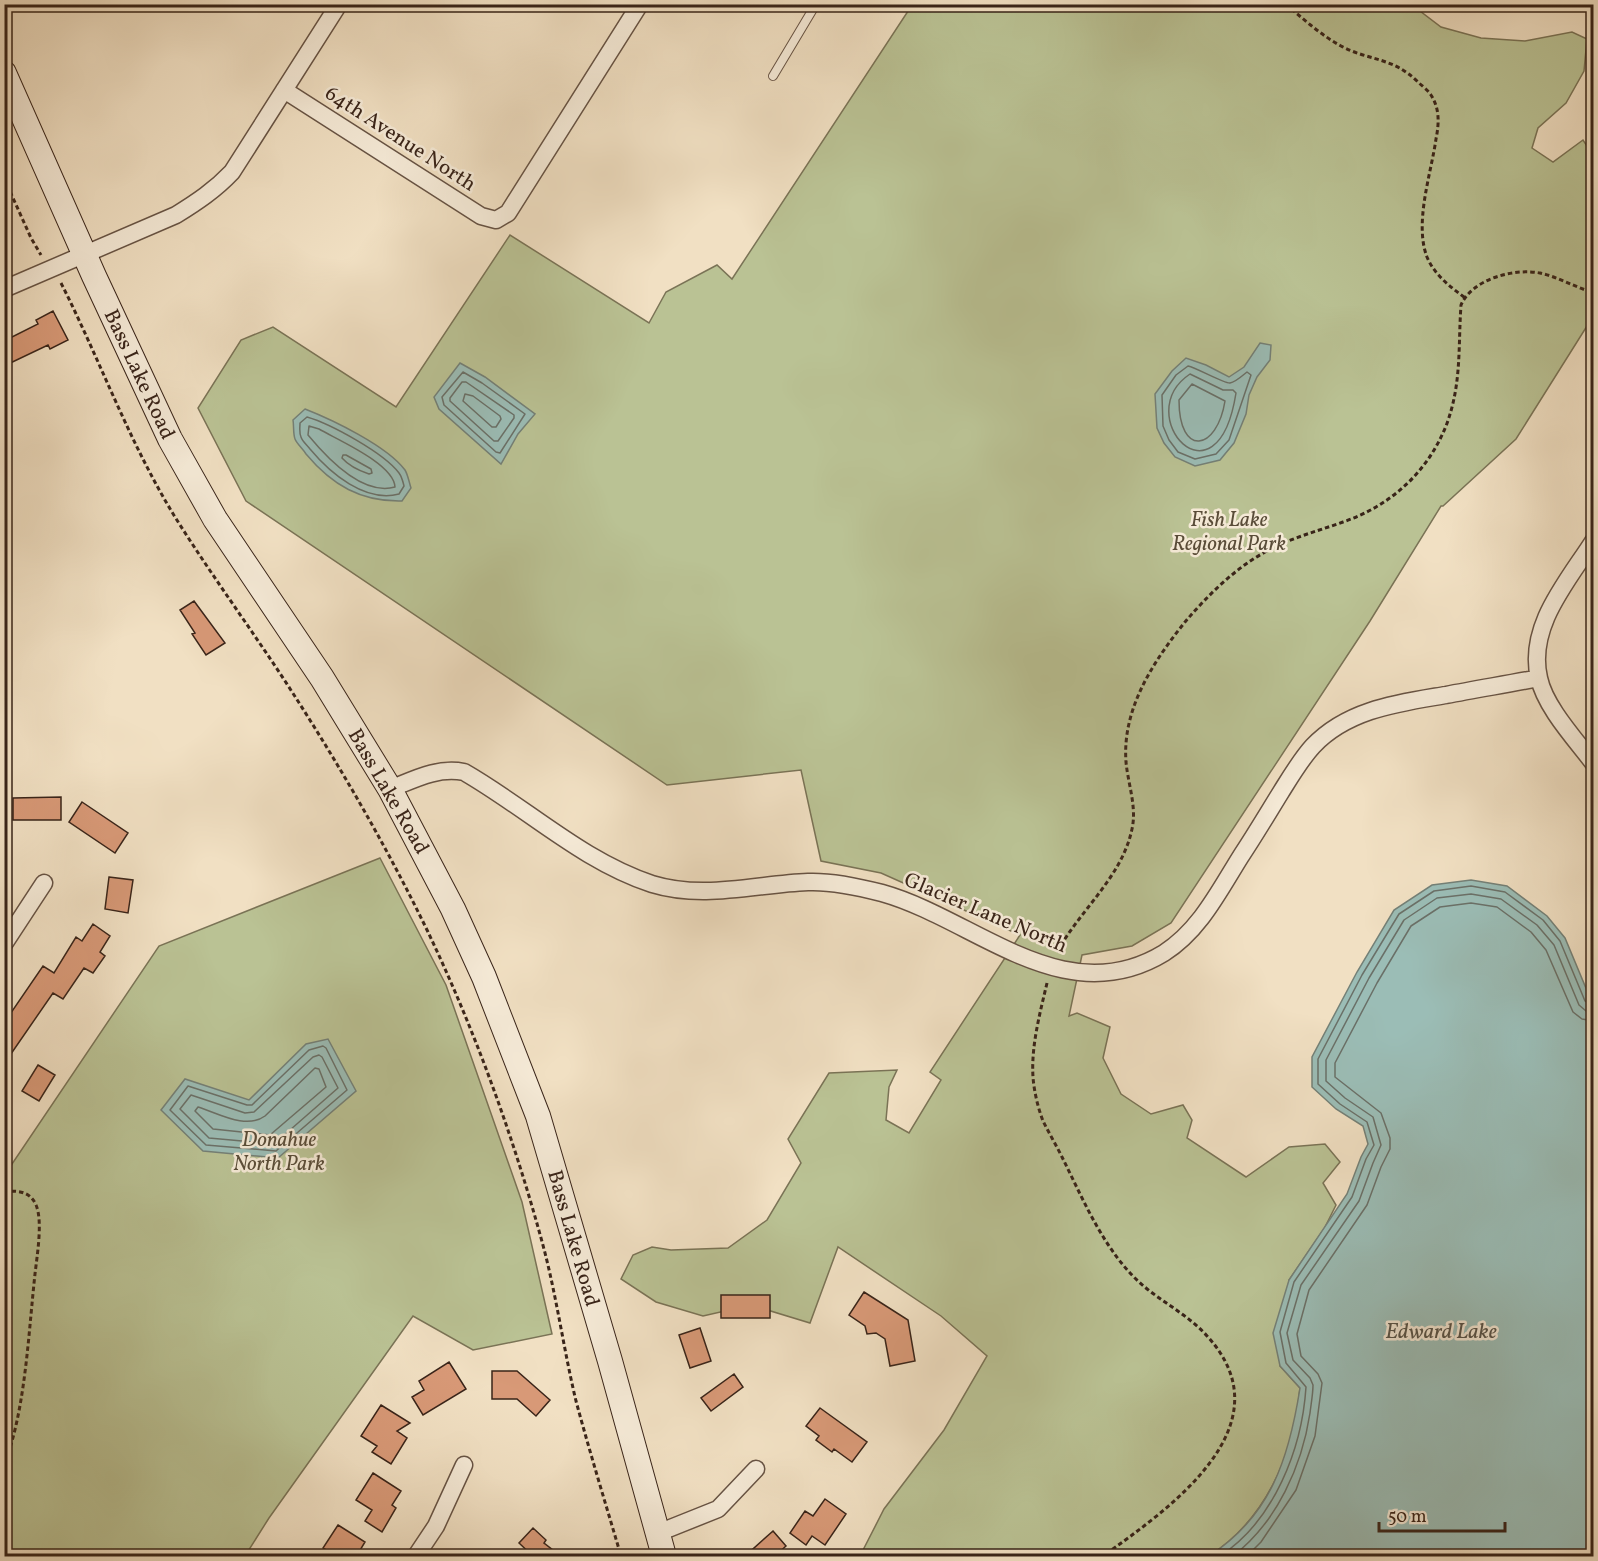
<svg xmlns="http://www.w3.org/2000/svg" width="1598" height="1561" viewBox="0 0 1598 1561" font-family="Vollkorn,serif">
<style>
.green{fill:#bac294;stroke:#7a7356;stroke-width:1.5}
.water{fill:#9bbdb6;stroke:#748077;stroke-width:1.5}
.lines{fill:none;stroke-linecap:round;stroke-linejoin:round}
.shore{stroke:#6a7068;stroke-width:1.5}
.building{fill:#d89977;stroke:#392419;stroke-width:1.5}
.lane-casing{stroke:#675344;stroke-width:10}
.street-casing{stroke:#675344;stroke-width:19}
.secondary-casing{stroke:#392419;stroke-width:26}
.path{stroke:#392419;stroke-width:3;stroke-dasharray:4.5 3;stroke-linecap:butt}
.lane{stroke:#f6ebd8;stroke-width:8}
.street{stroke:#f6ebd8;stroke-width:16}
.secondary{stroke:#f6ebd8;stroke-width:24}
.labels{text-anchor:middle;stroke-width:5;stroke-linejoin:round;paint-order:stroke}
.street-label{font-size:21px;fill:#392419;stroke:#f6ebd8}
.park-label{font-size:21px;font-style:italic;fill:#594c38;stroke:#f6ebd8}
.water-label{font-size:22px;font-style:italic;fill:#565248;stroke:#f6ebd8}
</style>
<rect width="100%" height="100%" fill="#f1e0c3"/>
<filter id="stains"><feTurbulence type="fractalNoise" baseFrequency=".00333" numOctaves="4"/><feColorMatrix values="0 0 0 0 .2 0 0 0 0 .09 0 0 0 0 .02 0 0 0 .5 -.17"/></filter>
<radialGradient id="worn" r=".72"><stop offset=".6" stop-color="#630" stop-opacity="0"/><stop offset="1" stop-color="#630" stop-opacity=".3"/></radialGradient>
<path class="green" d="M912 5H1412L1441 27 1481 38 1525 41 1572 32 1587 39 1584 71 1566 103 1538 128 1532 148 1553 162 1583 140 1593 155V325L1587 326 1516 439 1443 506H1441L1370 621 1171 923 1132 946 1082 955 1069 1016 1077 1013 1110 1027 1103 1058 1121 1094 1151 1114 1183 1105 1192 1120 1187 1138 1246 1177 1289 1147 1325 1144 1340 1162 1323 1183 1336 1205 1324 1229 1289 1280 1280 1366 1300 1388C1298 1403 1297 1419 1293 1433 1279 1483 1253 1528 1209 1556H860L884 1509 944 1430 987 1356 941 1316 838 1247 810 1323 751 1305 703 1316 656 1302 621 1279 633 1255 652 1247 671 1250 728 1248 767 1220 801 1163 788 1139 829 1073 897 1070 889 1087 886 1120 909 1133 941 1080 930 1072 1020 935 881 873 821 861 801 770 667 785 246 501 198 408 241 340 273 327 396 407 510 235 649 323 666 292 717 265 732 279Z
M380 858 446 985 522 1202 552 1334 473 1350 413 1316 269 1518 245 1556H5L4 1164 10 1167 159 946Z"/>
<path class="water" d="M1260 343 1271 345 1270 360 1257 377 1249 395 1246 414 1234 443 1220 460 1195 466 1175 457 1164 443 1157 428 1155 394 1172 371 1186 358 1206 365 1229 377 1244 367Z
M460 363 485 377 535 414 518 434 501 464 439 409 434 397Z
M305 409C333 420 387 446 405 470 408 475 409 482 411 488L402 501C361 502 332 485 306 454 303 449 297 444 295 439 293 434 294 426 293 420Z
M1471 880 1507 886 1547 916 1565 938 1593 1005V1556H1209C1271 1516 1289 1458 1300 1388L1280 1366 1273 1333 1289 1280 1347 1194 1361 1157 1368 1144 1363 1126 1336 1109 1312 1087V1057L1357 972 1394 910 1432 885Z
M328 1039 356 1091 278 1158 203 1151 161 1110 185 1079 249 1100 306 1044Z"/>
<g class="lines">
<path class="shore" d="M1188 366C1197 368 1225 384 1230 383 1236 382 1243 375 1247 372L1251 375 1229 440 1216 454 1195 459 1178 452 1169 440 1163 426 1162 395 1176 375Z
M463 372 482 383 525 414 500 453 496 452 444 405 442 397Z
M1190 374 1223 390H1233L1236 393C1217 513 1129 415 1190 374Z
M462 382H466L514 415V418L498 441H494L450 401V398Z
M1192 384 1225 401C1217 451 1179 458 1179 400Z
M465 394 473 396 500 416 501 419 496 427H492L463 401Z
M307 417C331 424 384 453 399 473 402 477 403 482 404 486L399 494C365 503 330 473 310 449 307 445 302 441 301 437 299 433 300 427 300 423Z
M309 426 319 429C338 440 394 464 395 487 363 496 327 458 308 435Z
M343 455H346L371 469 372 473 369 474C360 471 349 466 342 458Z
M323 1046 326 1048 347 1090 276 1151 206 1145 170 1110 188 1086 247 1105H252L309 1050Z
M319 1055 322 1057 338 1088 274 1144 209 1138 180 1109 191 1095 245 1113 254 1112 313 1057Z
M315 1068 319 1069 326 1087 270 1135 213 1129 195 1111 198 1107C218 1113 246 1130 265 1116Z
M1220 1556C1274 1521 1302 1449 1306 1387L1286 1363 1280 1332 1294 1282 1352 1197 1366 1159 1374 1145 1367 1122 1340 1104 1318 1084V1059L1362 975 1399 914 1434 891 1471 886 1505 892 1543 920 1560 941 1585 1001 1589 1004 1594 1005
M1233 1556C1277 1522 1302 1466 1310 1413 1311 1404 1313 1394 1313 1385L1310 1378 1293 1360 1287 1333 1301 1285 1359 1201 1373 1163 1381 1145 1373 1117 1345 1098 1326 1081V1060L1369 978 1404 920 1437 898 1471 894 1501 899 1537 925 1554 945 1579 1005 1586 1011 1594 1012
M1247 1556 1261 1542 1296 1490 1315 1436 1322 1383 1318 1374 1301 1356 1297 1334 1309 1290 1367 1205 1381 1167 1390 1149V1138L1381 1113 1335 1077V1063L1377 983 1411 926 1440 907 1471 903 1497 907 1531 932 1546 950 1573 1012 1582 1019 1594 1021"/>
</g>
<path class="building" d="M53 311 68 340 50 349 48 345 4 366V341L38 324 36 320Z
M194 601 225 643 206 655 192 634 195 633 180 610Z
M61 797V820H13V798Z
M82 802 128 833 115 853 69 822Z
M109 877 133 880 128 913 105 909Z
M93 924 110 936 100 952 105 956 93 973 84 968 63 999 53 993 4 1064V1023L43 966 54 973 76 937 82 941Z
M38 1065 55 1075 39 1101 22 1091Z
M864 1292 908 1320 915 1361 890 1366 885 1339 876 1333 867 1334 865 1326 849 1315Z
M721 1295H770V1318H721Z
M700 1328 711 1361 690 1368 679 1335Z
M449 1362 466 1389 423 1415 412 1397 424 1390 419 1381Z
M492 1371H517L550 1400 536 1416 517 1399H492Z
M734 1374 743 1387 711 1411 701 1398Z
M381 1405 410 1423 397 1431 407 1438 391 1464 372 1452 377 1446 361 1436Z
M820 1408 867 1442 852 1462 834 1449 832 1452 816 1440 819 1436 806 1426Z
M373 1473 401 1491 392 1505 396 1508 382 1532 365 1521 372 1510 356 1500Z
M825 1499 846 1514 825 1545 812 1536 806 1545 790 1533 805 1511 813 1516Z
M338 1525 365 1542 356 1557H324L328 1551 323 1548Z
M533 1528 546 1540 544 1543 562 1557H534L519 1543Z
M773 1531 786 1546 774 1557H744Z"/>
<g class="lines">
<g class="lane-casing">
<path id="lane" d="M99 4V5
M773 76 813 9 812 4"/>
</g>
<g class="street-casing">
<path id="street" d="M284 90 481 216 496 220 508 213 640 4
M4 289 176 215C197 202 215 190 232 172L339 4
M1594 540C1568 581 1527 626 1539 678 1545 707 1576 740 1594 764
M390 789C415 779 437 767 464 772 527 808 582 861 652 884 704 900 756 884 808 882 832 881 859 887 882 893 975 919 1064 1014 1164 953 1200 930 1219 891 1241 856 1255 835 1268 813 1281 792 1291 776 1301 759 1313 746 1348 709 1399 703 1446 695 1477 689 1508 684 1539 678
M4 944 44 883
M658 1533 718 1509 756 1469
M416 1556 436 1526 464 1465"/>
</g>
<g class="secondary-casing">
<path id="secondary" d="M4 73 94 276 170 439 215 519 322 678 390 789 453 909 484 977 538 1116 610 1361 664 1556"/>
</g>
<path class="path" d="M1286 4C1303 19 1321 35 1341 46 1369 61 1393 57 1418 82 1422 86 1428 90 1431 95 1440 109 1439 124 1436 139 1431 174 1414 223 1427 257 1434 274 1449 286 1464 297
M4 178 31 238 41 255
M61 283C100 360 129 442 175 517 210 573 249 626 285 681 337 761 386 845 428 932 476 1033 515 1141 544 1249 557 1299 564 1351 576 1401 590 1453 606 1505 621 1556
M1057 952C1080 910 1122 877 1132 829 1137 807 1128 784 1126 762 1122 709 1153 662 1185 622 1208 595 1238 565 1271 549 1294 537 1318 531 1343 522 1390 506 1427 473 1446 426 1462 384 1458 347 1461 305 1472 279 1514 268 1540 273 1558 277 1575 287 1594 293
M1047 983C1040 1013 1031 1046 1033 1077 1034 1091 1038 1108 1043 1121 1049 1133 1056 1145 1062 1157 1083 1199 1103 1248 1138 1281 1159 1301 1188 1314 1208 1337 1288 1426 1169 1509 1103 1556
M4 1192C17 1190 30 1191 36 1205 43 1221 37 1256 35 1274 29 1328 26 1396 10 1448L4 1446"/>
<use href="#lane" class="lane"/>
<use href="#street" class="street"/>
<use href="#secondary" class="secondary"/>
</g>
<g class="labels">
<g class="street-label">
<text transform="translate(401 138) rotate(33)" y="7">64th Avenue North</text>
<text transform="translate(140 374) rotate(65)" y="7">Bass Lake Road</text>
<text transform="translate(389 791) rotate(60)" y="7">Bass Lake Road</text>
<text transform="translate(986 912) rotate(23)" y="7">Glacier Lane North</text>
<text transform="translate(574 1238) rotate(74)" y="7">Bass Lake Road</text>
</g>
<g class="park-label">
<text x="1229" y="526">Fish Lake<tspan x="1229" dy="24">Regional Park</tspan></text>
<text x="279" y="1146">Donahue<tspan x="279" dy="24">North Park</tspan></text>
</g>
<g class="water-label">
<text x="1441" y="1338">Edward Lake</text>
</g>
</g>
<rect width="1598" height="1561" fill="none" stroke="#f1e0c3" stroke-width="24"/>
<rect x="6" y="6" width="1586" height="1549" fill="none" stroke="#392419" stroke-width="3"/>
<rect x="12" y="12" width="1574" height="1537" fill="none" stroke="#392419" stroke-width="1.5"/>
<path d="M1379 1522v9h126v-9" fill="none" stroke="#392419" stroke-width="3"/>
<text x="1388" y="1522" font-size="18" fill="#392419" stroke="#f6ebd8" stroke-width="4.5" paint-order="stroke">50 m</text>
<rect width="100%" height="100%" filter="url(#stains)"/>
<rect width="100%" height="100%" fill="url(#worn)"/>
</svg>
